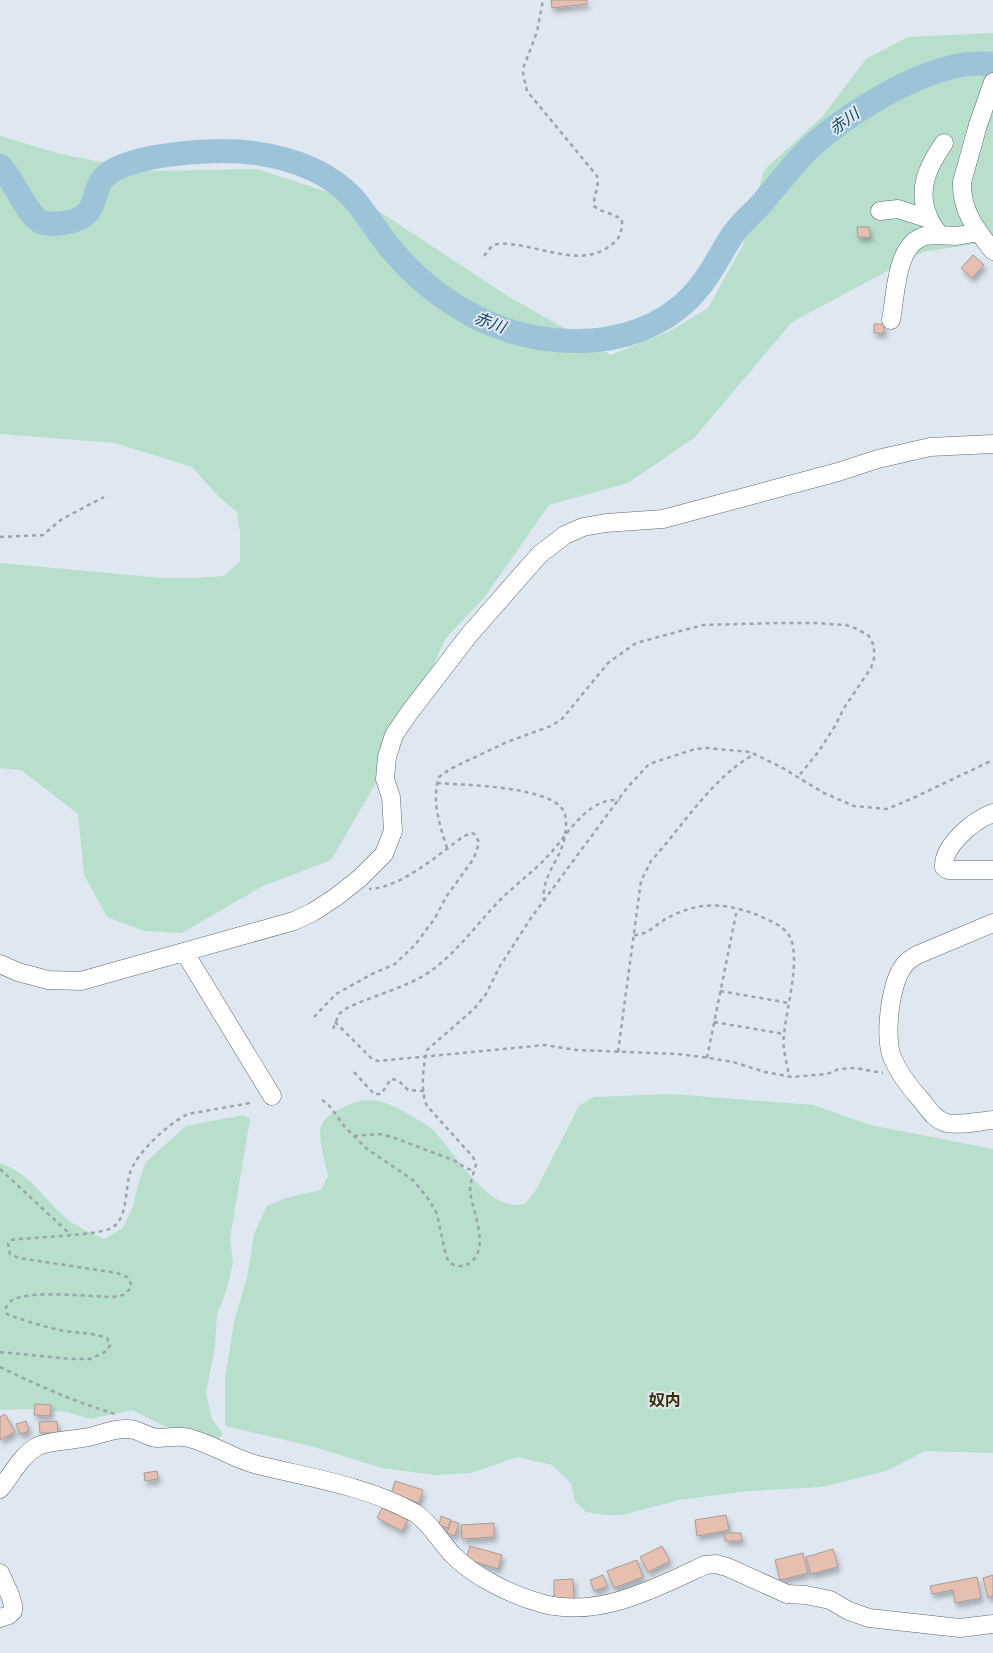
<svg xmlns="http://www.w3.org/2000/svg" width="993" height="1653" viewBox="0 0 993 1653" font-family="Ubuntu,'Noto Sans JP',sans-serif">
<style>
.green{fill:#b7dfcc}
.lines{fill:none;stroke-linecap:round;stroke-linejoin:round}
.river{stroke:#9dc3d8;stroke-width:24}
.building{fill:#e7bfb1;stroke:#a79b97;filter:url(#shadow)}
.minor-casing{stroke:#5f676f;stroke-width:19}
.path{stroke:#9ca4aa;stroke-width:2.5;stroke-dasharray:4 4;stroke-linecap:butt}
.minor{stroke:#fff;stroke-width:18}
.labels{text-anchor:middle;stroke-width:4;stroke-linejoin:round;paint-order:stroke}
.water-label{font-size:16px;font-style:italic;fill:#15465d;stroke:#dfe8f1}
.neighbourhood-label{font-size:16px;font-weight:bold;fill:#392f04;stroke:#dfe8f1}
</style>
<defs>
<filter id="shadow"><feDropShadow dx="2.5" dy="4.5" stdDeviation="2.5" flood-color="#0004"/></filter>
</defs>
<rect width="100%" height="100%" fill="#dfe8f1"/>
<path class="green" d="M993 33V241L923 252 792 322 695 437 628 483 549 505 484 598 445 639 401 740 331 860 261 887 182 933 144 931 107 917 84 875 78 814 21 770 0 768V563L162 578H194L224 576 240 561V532L237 512 219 497 192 467 115 443 0 434V136L61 154 145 171 257 169 371 206 506 295 611 355 670 331 708 308 743 245 764 170 822 117 866 59 908 37Z
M671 1094 813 1105 870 1125 993 1149V1453L925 1451 889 1470 822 1487 749 1491 679 1500 622 1515H606L586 1512 575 1501 571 1483 552 1465 517 1457 471 1473 435 1475 382 1468 311 1446 225 1426V1378L234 1322 247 1278 254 1234 267 1206 289 1197 321 1190 328 1176C326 1165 316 1134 322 1124 326 1116 335 1112 342 1108 368 1093 389 1102 413 1117 419 1121 426 1124 432 1129 456 1152 486 1213 525 1204L536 1190 579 1106 594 1097Z
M243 1115 250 1119 230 1238 233 1263 226 1292 217 1314 215 1346 206 1393 212 1419 223 1434 216 1442 164 1426 132 1410 90 1419 67 1412 25 1409 0 1410V1163C31 1174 43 1198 66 1218 76 1227 92 1233 104 1239L123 1228 133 1206 138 1185 146 1162 186 1126Z"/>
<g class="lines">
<path class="river" d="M0 166C14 180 25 211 39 221 46 225 55 224 63 223 105 218 87 188 109 173 137 153 220 148 254 153 290 158 328 171 353 198 369 217 381 239 398 257 443 307 507 342 576 341 625 341 671 324 701 285 714 269 722 250 734 233 742 222 754 212 763 202 779 183 794 162 812 146 848 113 908 77 956 66 968 63 981 63 993 64"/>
</g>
<path class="building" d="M551 0H587V4L552 8Z
M857 227H869L870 237H858Z
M973 255 984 265 972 278 961 268Z
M874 324H884V333H874Z
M35 1404 51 1405 50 1416 34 1415Z
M5 1414 15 1432 0 1440V1417Z
M26 1421 29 1431 20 1434 16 1424Z
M57 1421 58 1433H40L39 1422Z
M157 1471 158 1479 145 1481 144 1473Z
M395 1481 423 1490 419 1503 391 1494Z
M382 1508 408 1520 402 1531 377 1518Z
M726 1515 729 1530 697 1536 695 1520Z
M441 1516 451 1520 448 1528 439 1525Z
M451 1521 459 1523 455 1536 447 1533Z
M494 1523V1537L462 1539 461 1525Z
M725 1533H741L742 1541H725Z
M470 1546 502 1555 498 1569 466 1559Z
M662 1546 670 1561 648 1572 640 1557Z
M833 1549 838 1567 811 1574 806 1557Z
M803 1553 808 1573 780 1580 775 1560Z
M637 1560 643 1577 614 1588 607 1571Z
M603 1575 607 1586 594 1591 590 1580Z
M993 1575V1596L988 1598 983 1578Z
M977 1577 981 1598 955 1603 953 1590 932 1594 930 1586Z
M573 1579 574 1599 554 1600V1580Z"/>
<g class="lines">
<g class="minor-casing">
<path id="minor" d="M993 82 978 125 962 182C961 211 976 229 993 251
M880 211 898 209 929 219
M940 235C936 230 931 224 929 218 916 190 928 166 944 143
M891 320C896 296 895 244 925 236 936 234 946 236 956 236 964 235 971 233 979 232
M993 813C974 820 943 845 944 867L948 870H993
M993 923 917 955C914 957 910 959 907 962 890 978 884 1035 892 1057 899 1074 910 1088 922 1101 929 1110 935 1120 947 1123 961 1126 979 1121 993 1120
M185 953 272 1096
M0 964 18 972 48 980 81 981 294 921 313 912 336 897 360 878 384 854 393 831 391 797 385 779 387 757 394 735 409 713 469 635 540 554 565 535 583 527 606 523 663 519 838 472 878 459 930 447 993 444
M0 1489C11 1476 20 1457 36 1447 46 1441 76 1440 89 1437 102 1434 114 1428 128 1429 138 1429 147 1437 157 1438 167 1438 179 1435 189 1438 213 1444 233 1459 258 1465 311 1478 367 1486 415 1513 428 1521 441 1542 452 1554 475 1578 512 1595 544 1604 600 1618 656 1588 705 1565L716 1564 727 1567 787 1594 806 1595 830 1600 849 1611 869 1618 960 1628 993 1624
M0 1573 10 1595 13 1605V1611L9 1615 0 1618"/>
</g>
<path class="path" d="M484 256C488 251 491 245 498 244 503 243 511 244 517 245 546 249 580 265 607 248 619 240 622 235 622 220 614 213 602 213 594 206 593 195 600 187 597 176L527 91 523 73 524 66 537 32 543 0
M0 537 43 535 62 519 104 497
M437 783C464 785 548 786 563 810 568 817 566 835 563 844 557 863 541 879 544 901
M447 848C440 826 431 800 439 777L450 769 507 742 551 726 562 719 608 663 636 643 703 625 777 623H816L846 625 857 629 869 636 874 646V659L871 668 844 708 835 726 819 751 798 777
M634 935C646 935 651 929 661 922 673 914 688 908 703 906 721 904 739 908 755 914 766 919 784 925 790 937 801 959 786 1010 784 1035 782 1048 787 1063 789 1076
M720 991 789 1003
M314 1017 336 994 372 974 395 964 415 945 435 918 446 897 474 858 479 843 476 835 472 833 464 836C439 854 401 888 369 889
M335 1022 372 1059 378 1061 545 1045 576 1050 678 1054 709 1058 733 1062 765 1072 792 1077 827 1074 839 1069 855 1068 883 1073
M714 1022 784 1034
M333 1029 339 1014 347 1008C374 995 406 988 431 971 458 951 477 924 500 900 515 885 533 872 548 856 567 836 587 797 620 800
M618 1052 641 881 651 861C683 826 713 776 755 754
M707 1058 737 909
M354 1072 374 1094H381L391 1079 398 1080 408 1090 424 1091
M322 1100 328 1104 344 1126 366 1148 414 1181 429 1200 437 1214 446 1256C449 1263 453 1266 461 1266 466 1266 467 1265 471 1262 490 1247 472 1210 470 1191 470 1181 474 1173 476 1164L473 1157 427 1106C420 1091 423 1066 427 1050L474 1009 486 994 500 966 531 918 627 788 649 764 695 749 706 748 750 752 781 767 824 793 854 806 887 809 911 799 993 760
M354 1136 379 1134 392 1137 453 1160 466 1168 474 1171
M0 1169 71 1235
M0 1352 71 1359H90L107 1351 110 1345 107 1338C93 1333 79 1333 64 1331 45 1327 25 1321 7 1314L6 1307C7 1306 10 1302 11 1301 28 1289 91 1297 113 1297L123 1295 129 1290 131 1284 127 1277 117 1273 19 1258 10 1254 8 1244 11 1240C31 1237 101 1236 113 1227 128 1217 125 1188 130 1173 136 1153 169 1123 188 1114L250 1103
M0 1367C37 1385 75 1402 115 1414"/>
<use href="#minor" class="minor"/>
</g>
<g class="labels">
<g class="water-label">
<text transform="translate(844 121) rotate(-36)" y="6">赤川</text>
<text transform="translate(490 322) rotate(20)" y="6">赤川</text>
</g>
<g class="neighbourhood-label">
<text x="665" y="1406">奴内</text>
</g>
</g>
</svg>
